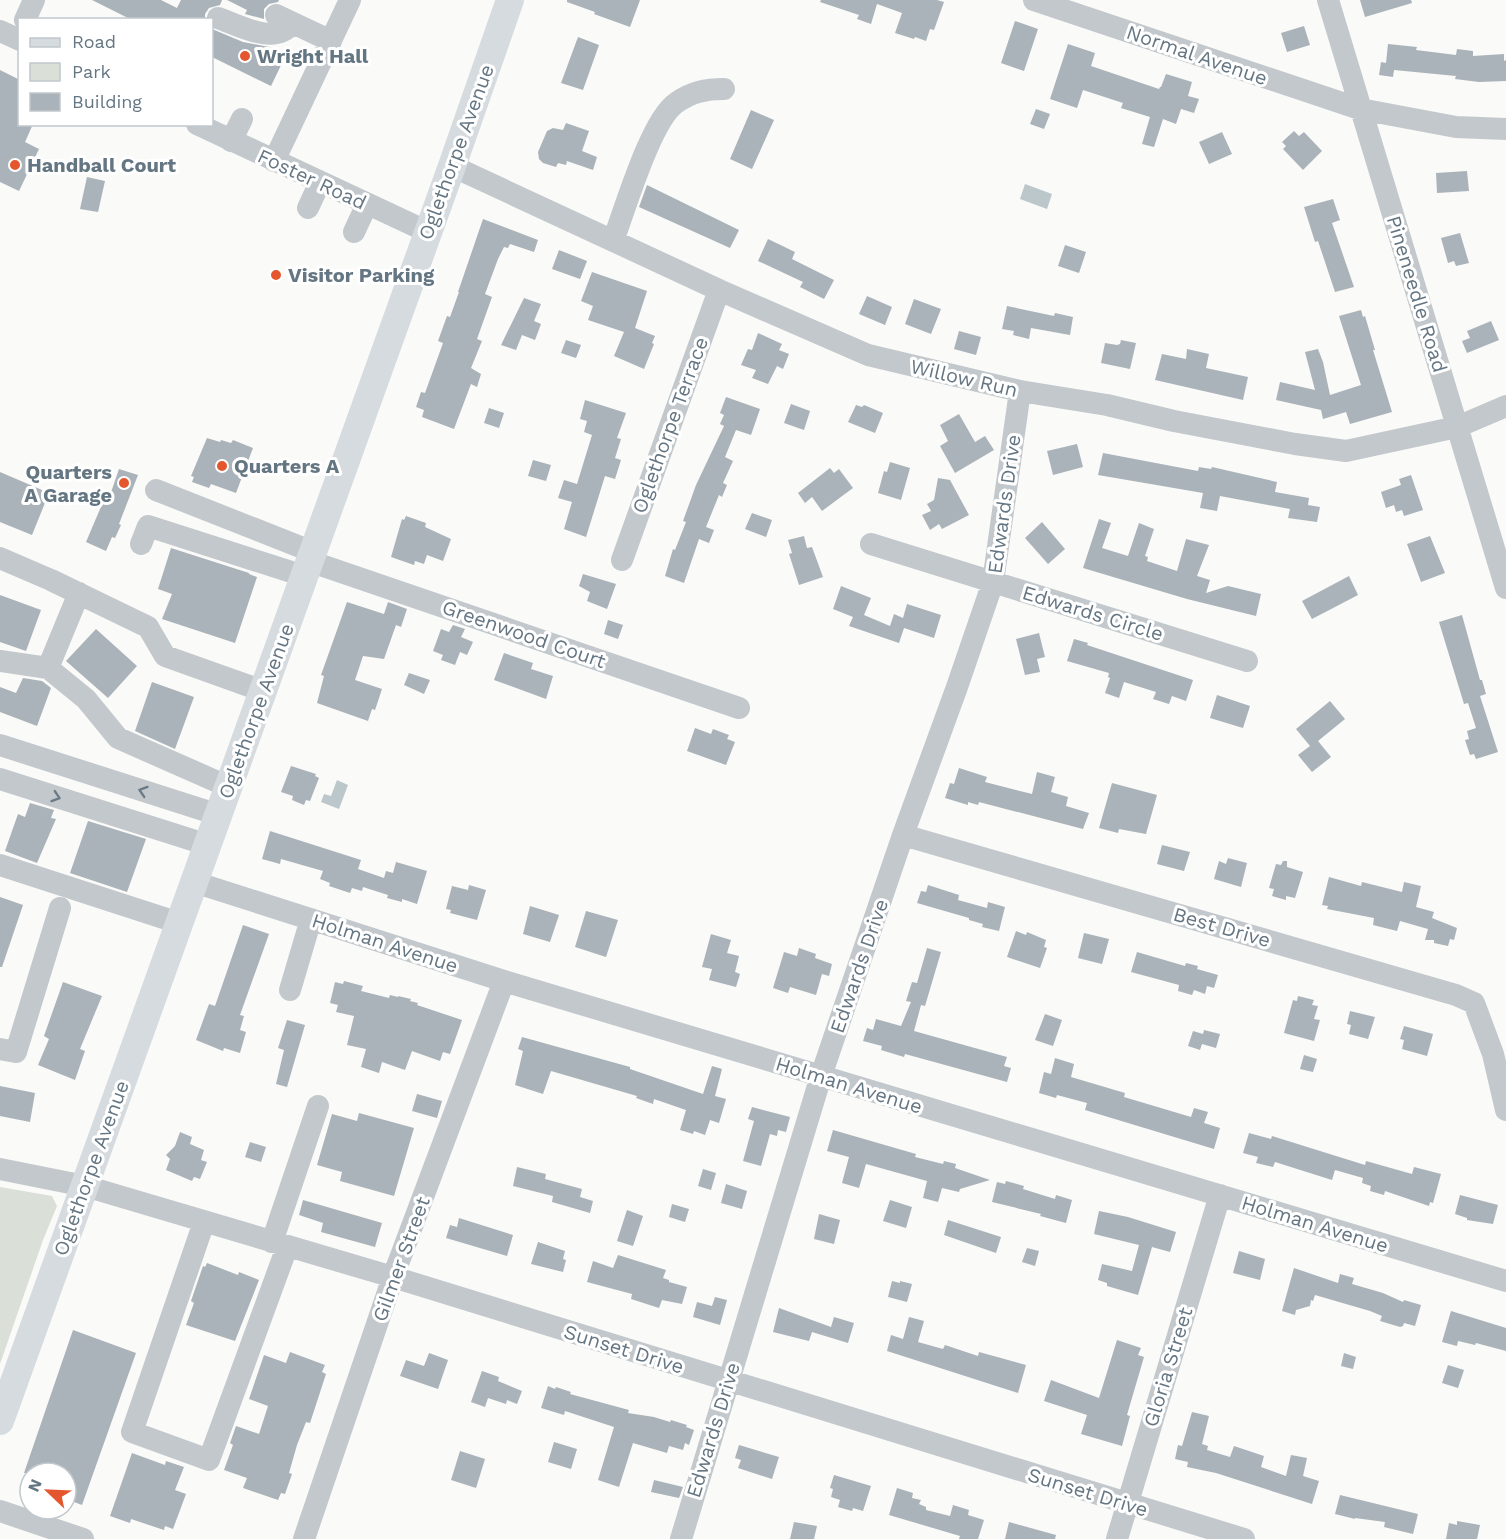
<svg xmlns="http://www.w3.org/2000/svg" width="1506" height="1539" viewBox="0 0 1506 1539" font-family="'Work Sans',sans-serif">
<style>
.green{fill:#dadfd7}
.water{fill:#bbc7cb}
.building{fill:#aab3b9}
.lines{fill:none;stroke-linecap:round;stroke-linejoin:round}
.minor{stroke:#c3c8cc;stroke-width:22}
.major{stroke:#d6dbdf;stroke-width:28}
.oneway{stroke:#6a7a87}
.poi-dot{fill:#e4572e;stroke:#fff;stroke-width:2}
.labels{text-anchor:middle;stroke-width:6;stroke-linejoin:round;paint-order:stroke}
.street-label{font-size:20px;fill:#657683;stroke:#fff}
.poi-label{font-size:20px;font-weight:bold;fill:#657683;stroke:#fff;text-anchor:start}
</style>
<rect width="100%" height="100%" fill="#fafaf8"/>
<path class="green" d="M0 1187 52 1196 57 1206 43 1240 0 1364Z"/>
<path class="water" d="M1025 184 1052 194 1047 209 1020 199Z
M337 780 348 785 339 809 321 802 324 794 331 796Z"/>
<path class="building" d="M92 0H161L177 8 181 0H222L220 5 209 8 205 14V20H132Z
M227 0H279L278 2 269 4 264 9V19L245 14 247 10Z
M567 0H640L630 27 594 14 595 12 567 2Z
M821 0H937L944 2 934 30 930 29 926 41 915 37 914 39 895 33 902 13 877 4 871 24 857 19 859 15 820 2Z
M1360 0H1411L1412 3 1365 17Z
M1015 21 1038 29 1024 71 1001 63Z
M1304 26 1310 45 1287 52 1281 33Z
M212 29 243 42 269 47 274 49 272 53 284 59 271 86 212 57Z
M578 37 599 45 583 90 561 83Z
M1068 44 1095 53 1091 66 1159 89 1160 87H1161L1166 74 1192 82 1188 96 1199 99 1194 113 1181 109 1176 124 1163 119 1154 147 1142 144 1150 117 1121 108 1123 103 1083 90 1077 108 1050 99Z
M1388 44 1417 47 1416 50 1456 55 1457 49 1473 51V56L1504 54V61L1506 60V81L1479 82 1455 79 1456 76 1394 70 1393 77 1379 75 1381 62 1386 63Z
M0 70 20 80V124H33L25 142 39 149 19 191 0 182Z
M1036 109 1050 114 1044 129 1030 124Z
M751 110 774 120 752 169 730 159Z
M566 123 589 131 582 151 597 157 593 170 567 161 566 165 558 163 556 167 543 163 539 159 538 152 547 131 553 128 563 130Z
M1294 131 1299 136 1304 132 1322 151 1303 170 1283 149 1286 146 1282 142Z
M1222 132 1232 154 1209 164 1199 142Z
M1467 171 1469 191 1437 193 1436 173Z
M87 177 105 181 98 212 80 209Z
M647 185 739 230 730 248 639 207Z
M1333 199 1340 220 1332 223 1354 287 1335 292 1318 241 1315 242 1304 207Z
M483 219 538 240 534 252 510 244 508 248 504 247 498 259 485 294 492 297 477 339 482 341 471 368 481 374 477 387 471 384 454 429 422 417 424 410 416 407 421 392 425 393 443 343 438 341 447 316 450 317 459 292H458Z
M1460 233 1469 263 1456 266 1454 261 1448 263 1441 238Z
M768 239 795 252 792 259 834 280 824 299 800 287 803 282 758 261Z
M1065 245 1086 252 1079 273 1058 266Z
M559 250 587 261 580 279 552 269Z
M592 272 647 291 635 328 655 336 652 343 654 344 644 369 614 356 624 332 588 320 593 306 581 301Z
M867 296 892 307 885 325 859 314Z
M524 298 541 304 534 321 541 324 535 340 522 335 516 350 501 345Z
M914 299 941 309 931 334 905 324Z
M1007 306 1054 316 1055 313 1073 317 1070 335 1031 328 1029 339 1013 335 1014 331 1002 329Z
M1361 310 1363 317 1365 316 1375 350H1373L1392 412 1350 424 1346 412 1323 419 1321 410 1276 400 1280 382 1315 390 1305 352 1318 349 1323 362 1330 395 1361 385 1339 316Z
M1491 321 1499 340 1467 353 1462 341 1470 338 1467 331Z
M959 331 981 337 976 355 954 349Z
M758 333 782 344 779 350 789 354 783 369 777 366 768 384 752 378 756 370 741 365 748 349 752 350Z
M566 340 581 345 576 358 561 353Z
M1121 340 1136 343 1130 369 1101 363 1105 343 1117 345 1120 344Z
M1187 349 1209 354 1206 368 1248 377 1243 400 1155 380 1162 354 1186 359Z
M726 397 760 409 751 435 736 430 725 457 733 461 723 483 727 485 722 497 719 495 706 527 714 530 709 543 699 539 684 583 665 576 673 549 675 550 686 522 683 521 696 485 724 426 720 424 724 415 720 413Z
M585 400 626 413 617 438 621 439 615 458 621 460 615 479 605 476 586 537 564 529 572 502 558 498 564 480 577 484 592 435 584 432 587 421 580 419Z
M791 404 810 411 804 430 784 423Z
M856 405 862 407 864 405 883 413 875 433 848 422Z
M489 408 504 413 499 428 484 423Z
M959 414 975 442 985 436 994 450 955 473 940 446 948 441 940 425Z
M207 438 220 442 221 440 231 443 233 440 253 448 236 493 211 484 209 488 192 482 194 477 191 476Z
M1077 444 1083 467 1053 475 1047 451Z
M1103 453 1198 471 1199 467 1211 469 1212 467 1277 482 1275 492 1309 498 1308 505 1320 507 1317 522 1288 518 1290 509 1220 496 1217 511 1200 508 1203 493 1098 475Z
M533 460 551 465 546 481 528 476Z
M890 462 910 468 901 500 878 493 884 471 887 472Z
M830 468 834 473 839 469 853 488 822 511 812 497 805 503 798 493Z
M119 469 138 475 119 524 121 525 115 538 112 537 106 551 86 542 103 502 107 504Z
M0 472 49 493 32 535 0 522Z
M1411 475 1423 510 1404 516 1402 510 1396 512 1394 505 1386 508 1381 492 1401 485 1399 479Z
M938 478 950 480 969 515 942 529 939 524 930 530 922 515 931 511 927 504 934 500Z
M752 513 772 520 766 537 745 529Z
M406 516 426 523 425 527 451 539 443 561 427 555 424 564 415 561 414 565 391 557 402 519 404 520Z
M1099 519 1111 523 1102 548 1128 556 1139 523 1154 529 1145 556 1148 557 1147 561 1177 571 1186 539 1209 545 1197 576 1210 580 1206 593 1228 586 1261 594 1256 616 1187 599 1083 568Z
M1042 522 1065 549 1048 564 1025 538Z
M804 536 807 548 812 547 823 577 799 585 789 554 792 553 788 540Z
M1430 536 1445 573 1421 582 1407 544Z
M171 548 249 573V574L257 577 235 643 162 619 172 594 158 589Z
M583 574 616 584 607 609 587 601 590 592 579 586Z
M1349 576 1358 595 1312 619 1302 601Z
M841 586 871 598 864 615 890 626 894 614 903 618 907 604 941 615 934 638 904 628 899 643 849 626 853 617 833 609Z
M0 595 41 610 26 651 0 642Z
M347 602 384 614 388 602 407 609 401 627 396 625 384 659 363 656 355 680 382 689 375 710 372 709 368 721 317 703 324 676 321 675Z
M1462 615 1480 680H1482L1486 694 1480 696 1498 752 1476 759 1474 754 1470 755 1465 740 1469 739 1467 731 1476 728 1468 703 1464 704 1439 622Z
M608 620 623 625 618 639 604 634Z
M453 625 465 629 461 637 473 642 467 655 460 652 455 665 441 660 443 655 433 651 441 629 449 632Z
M96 629 137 666 108 698 66 661Z
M1039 633 1045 657 1037 659 1040 672 1025 675 1016 639Z
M1074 639 1088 643 1087 645 1193 680 1186 701 1172 696 1169 704 1153 699 1156 692 1124 682 1119 698 1105 693 1110 678 1108 677 1109 673 1067 661Z
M504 653 533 663 531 669 553 676 546 699 494 680Z
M409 673 430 680 424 694 404 685Z
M23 678 42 681 51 688 37 726 0 712V687L16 693Z
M152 682 194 697 175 749 135 731Z
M1217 695 1250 706 1243 728 1210 718Z
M1330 701 1345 719 1318 741 1331 757 1312 772 1298 755 1310 746 1296 729Z
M695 728 711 734 713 729 729 735 727 739 735 742 726 765 687 751Z
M291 766 316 774 315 776 319 778 310 801 306 800 304 805 292 800 293 796 281 792Z
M959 768 987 777 985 782 1032 794 1037 772 1055 777 1051 792 1068 797 1066 806 1089 813 1083 829 979 802 978 805 968 802V805L945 798 950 783 954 784Z
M1112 783 1157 795 1146 834 1119 829 1118 833 1099 828Z
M30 803 54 810 51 818 56 819 37 863 5 851 18 814 25 817Z
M88 821 146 839 127 892 70 873Z
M270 831 361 860 358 869 384 878 386 871 393 873 396 862 427 871 417 904 402 899V902L387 898 388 895 363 887 362 891 352 888 350 893 329 886 330 883 320 879 323 871 281 859 280 864 262 859Z
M1162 845 1190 852 1184 871 1157 864Z
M1228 858 1247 863 1241 887 1214 879 1219 861 1226 864Z
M1283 861H1287V867L1303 872 1295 898 1286 896V900L1272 896 1274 889 1269 888 1276 864 1281 865Z
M1329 877 1361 886 1362 882 1402 892 1404 882 1421 886 1416 907 1434 912 1432 918 1457 928 1454 940 1450 939 1448 946 1434 943V940H1425L1428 929 1400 921 1397 931 1373 925 1374 918 1327 909 1328 906 1322 905Z
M469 885 486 890 477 920 450 913 451 910 446 909 452 886 468 890Z
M928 885 959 895 958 900 987 908 988 902 1005 907 999 931 982 927 983 924 969 920V918L917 903 921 891 926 892Z
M0 897 23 905 2 967H0Z
M530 906 559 915 550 942 523 934Z
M586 911 618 920 606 957 575 947Z
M243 925 269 934 240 1015 244 1016 240 1030 246 1032 240 1053 224 1048 223 1051 196 1040 209 1004 215 1006Z
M1016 931 1026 935 1027 932 1046 940 1044 947 1047 948 1040 968 1007 957Z
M1084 933 1109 939 1102 964 1078 958Z
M711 934 731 940 727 953 739 956 735 972 740 974 736 987 709 980 712 969 702 967Z
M799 948 816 954 815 958 832 964 829 976 822 974 816 995 790 987 788 993 773 988 784 952 797 956Z
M927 948 941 952 925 1006 921 1005 914 1031 1007 1057 1004 1066 1011 1068 1007 1082 905 1054 904 1057 881 1050 882 1046 863 1041 867 1028 873 1030 876 1019 901 1026 911 1002 906 1001 912 982 917 983Z
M1137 952 1185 966 1186 963 1198 966 1197 969 1218 975 1214 988 1207 986 1205 994 1194 990 1192 995 1178 991 1179 985 1131 972Z
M344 981 363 986 361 991 389 998 390 995 398 997V996L411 999 410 1001 418 1003 417 1005 462 1020 450 1054 443 1052 440 1061 412 1051 405 1070 382 1062 379 1073 361 1067 366 1049 347 1045 354 1016 336 1012 338 1005 330 1003 335 982 343 984Z
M63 982 102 996 80 1049 85 1051 75 1080 38 1065 49 1039 44 1036Z
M1298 996 1314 1000 1312 1005 1318 1006 1314 1019 1320 1020 1314 1041 1284 1033 1293 1000 1297 1001Z
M1350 1011 1375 1017 1368 1039 1349 1034 1351 1025 1347 1024Z
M1045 1014 1062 1020 1053 1046 1035 1040Z
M287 1020 305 1025 287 1087 276 1084 284 1050 278 1048Z
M1404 1026 1433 1034 1427 1056 1402 1049 1404 1040 1400 1039Z
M1204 1030 1220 1034 1216 1048 1202 1044 1200 1050 1188 1046 1193 1031 1203 1034Z
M522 1037 630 1067V1069L703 1094 712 1066 722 1069 715 1096 726 1099 719 1123 710 1120 705 1135 694 1131 693 1134 680 1130 686 1110 654 1099 653 1104 636 1098 637 1096 551 1071 543 1094 515 1085 523 1051 518 1049Z
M1304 1055 1317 1059 1313 1072 1300 1069Z
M1055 1058 1074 1064 1071 1077 1125 1093 1124 1097 1191 1117 1194 1108 1208 1112 1204 1123 1220 1128 1214 1149 1085 1110 1087 1103 1057 1095 1056 1098 1039 1093 1044 1072 1051 1074Z
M0 1086 35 1093 30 1122 0 1116Z
M417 1094 442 1101 437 1118 412 1111Z
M752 1107 790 1117 786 1132 778 1130 777 1136 770 1134 761 1166 743 1161 754 1121 748 1119Z
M359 1113 414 1128 394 1196 340 1181 342 1172 317 1165 332 1114 357 1121Z
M833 1130 916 1154 915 1157 943 1164 944 1161 956 1164 955 1168 990 1180 960 1189 959 1192 942 1188 938 1202 923 1198 927 1181 866 1164 859 1188 842 1183 849 1157 827 1151Z
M180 1132 192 1137 190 1144 204 1150 201 1160 207 1162 200 1179 194 1177 192 1181 166 1170 170 1159 166 1155 175 1146Z
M1249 1133 1271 1139 1272 1136 1365 1165 1366 1161 1412 1174 1414 1167 1441 1174 1433 1203 1430 1202 1429 1206 1385 1191 1384 1195 1370 1191 1371 1186 1362 1183 1363 1178 1335 1170 1332 1180 1275 1162 1273 1167 1256 1163 1258 1157 1243 1153Z
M250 1142 266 1147 261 1162 245 1157Z
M517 1167 546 1174 545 1179 582 1189 580 1197 593 1201 590 1213 552 1202 553 1196 513 1186Z
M703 1169 716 1173 711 1190 698 1186Z
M1006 1181 1024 1186 1023 1189 1055 1199 1056 1195 1072 1200 1066 1223 1040 1216 1041 1214 992 1202 997 1182 1005 1184Z
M726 1184 747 1191 742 1209 721 1203Z
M1460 1195 1498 1205 1493 1224 1467 1220V1218L1455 1214Z
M303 1200 382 1223 375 1247 321 1232 323 1223 299 1215Z
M890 1200 912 1207 906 1228 883 1221Z
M672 1204 689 1209 685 1222 669 1217Z
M627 1210 643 1216 633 1246 617 1241Z
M1099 1211 1128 1217 1176 1232 1170 1252 1152 1247 1138 1295 1107 1286V1283L1098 1280 1102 1264 1132 1271 1139 1245 1094 1234Z
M819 1214 840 1220 834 1244 814 1239Z
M459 1218 513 1235 507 1256 446 1238 450 1225 457 1227Z
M948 1220 1001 1237 996 1253 944 1235Z
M538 1242 565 1251 563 1259 566 1260 563 1272 531 1264Z
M1027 1248 1039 1251 1035 1266 1022 1262Z
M1239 1251 1265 1259 1260 1280 1233 1273Z
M618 1255 666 1270 663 1278 669 1280V1282L687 1287 682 1304 662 1300 659 1308 631 1299 632 1294 587 1282 593 1261 613 1268Z
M207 1263 238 1275 239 1272 259 1280 235 1341 186 1325 194 1303 191 1301 203 1266 205 1267Z
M1294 1268 1338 1283 1340 1274 1354 1278 1352 1284 1383 1293 1403 1302 1404 1300 1421 1305 1415 1326 1404 1323 1403 1326 1400 1327 1380 1321 1382 1316 1370 1311 1315 1295 1313 1301 1311 1300 1310 1306 1296 1310 1295 1315 1282 1311Z
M892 1281 900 1283V1281L912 1284 907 1302 888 1297Z
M715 1297 727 1300 720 1325 693 1317 697 1302 712 1306Z
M779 1308 831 1327 834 1317 854 1323 848 1343 812 1332 809 1341 773 1332Z
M1451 1311 1506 1328V1351L1476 1343 1475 1345 1458 1341 1457 1346 1442 1342Z
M909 1317 924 1321 918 1342 943 1349 945 1345 978 1356 979 1352 1026 1365 1018 1393 887 1351 891 1335 903 1339Z
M73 1330 136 1353 82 1505 66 1499V1473H24Z
M1117 1340 1141 1348 1138 1355 1144 1357 1127 1415 1130 1416 1122 1446 1081 1434 1087 1415 1044 1401 1051 1380 1099 1398Z
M290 1352 325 1365 322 1372 326 1374 310 1423 306 1422 297 1445 289 1473 292 1474 285 1494 281 1493 278 1500 243 1488 247 1478 224 1470 233 1445 230 1443 236 1426 259 1434 268 1406 249 1399 264 1355 286 1363Z
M429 1353 448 1360 438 1389 400 1376 406 1360 424 1366Z
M1344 1353 1356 1357 1353 1369 1341 1366Z
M1448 1365 1464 1370 1458 1388 1442 1383Z
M482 1371 499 1377 498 1381 522 1391 517 1404 507 1400 506 1404 488 1398 485 1407 471 1402Z
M548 1386 555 1389 556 1387 571 1392 570 1394 629 1410 628 1413 654 1417 670 1422 671 1420 687 1425 686 1427 694 1430 689 1445 685 1443 683 1450 669 1446 667 1453 633 1443 619 1487 598 1480 614 1427 565 1411 564 1415 541 1408Z
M1192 1412 1209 1416 1202 1444 1208 1446 1207 1450 1230 1457 1234 1446 1264 1456 1261 1467 1286 1476 1291 1455 1307 1458 1303 1476 1319 1481 1312 1504 1216 1473 1187 1467 1188 1462 1175 1459 1178 1445 1182 1446Z
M554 1442 577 1449 571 1469 548 1462Z
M739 1445 779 1457 772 1479 738 1468 741 1460 735 1458Z
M460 1451 485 1459 476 1488 451 1480Z
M132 1453 165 1465 166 1461 184 1467 175 1490 186 1494 173 1529 165 1526 164 1530 131 1519 130 1523 110 1516Z
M834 1475 871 1486 863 1511 853 1508 852 1511 838 1507 840 1500 831 1497 833 1489 830 1488Z
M654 1480 683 1487 679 1498 651 1492Z
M897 1488 913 1493 912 1498 921 1500 919 1504 926 1507V1510L950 1516 953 1505 969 1510 968 1515 984 1520 978 1539H959L960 1536 889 1515Z
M1340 1495 1418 1514 1413 1534 1384 1527 1385 1522 1355 1518V1519L1335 1514Z
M1457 1521 1480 1525 1477 1539H1446L1449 1523 1457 1525Z
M794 1522 817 1526 814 1539H790Z
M1009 1522 1056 1535 1055 1539H1005Z"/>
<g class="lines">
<path class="minor" d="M1034 0 1360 109 1456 127 1506 129
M1328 0 1506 588
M276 15 331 41
M218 18C241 26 274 46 293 23
M25 20 34 0
M0 31 20 40
M197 124 428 232
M231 141 242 119
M274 161 350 0
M452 166 719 290 868 355 1020 391 1107 405 1174 421 1295 444 1346 451 1457 427 1506 406
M308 208 320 182
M354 232 367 204
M613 241C625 209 651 120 676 103 691 92 706 89 724 89
M156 490 313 552
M141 544 148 526 304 576
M871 544 1247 661
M0 558 51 580 148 627 165 656 263 691
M622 560 719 290
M309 561 739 708
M0 661 48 668 86 699 118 738 229 787
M48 668 79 593
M0 745 219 815
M0 779 208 845
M903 835 1456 995 1474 1003 1493 1054 1506 1110
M0 865 179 923
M194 882 504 981 1506 1281
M290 990 311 919
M0 1049 16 1052 60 908
M0 1169 85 1186 393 1277 1244 1539
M204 1222 132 1432 209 1460 287 1247
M272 1242 318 1106
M0 1511 83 1539
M304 1539 393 1277 504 981
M681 1539 821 1076 903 835 957 687 993 582 1020 391
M1117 1539 1220 1195"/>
<path class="major" d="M0 1421 452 166 510 0"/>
</g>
<defs><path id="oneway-chevron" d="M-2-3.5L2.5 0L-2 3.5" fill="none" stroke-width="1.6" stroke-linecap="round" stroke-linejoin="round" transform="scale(1.5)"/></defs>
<g class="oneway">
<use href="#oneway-chevron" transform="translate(143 791) rotate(-162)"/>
<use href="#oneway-chevron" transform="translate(56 797) rotate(18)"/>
</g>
<g class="poi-dot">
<circle cx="245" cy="56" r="6"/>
<circle cx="15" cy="165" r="6"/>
<circle cx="276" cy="275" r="6"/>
<circle cx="222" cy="466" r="6"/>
<circle cx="124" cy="483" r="6"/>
</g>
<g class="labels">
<g class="street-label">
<text transform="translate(1197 55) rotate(19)" y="7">Normal Avenue</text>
<text transform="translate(456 152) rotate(-70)" y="7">Oglethorpe Avenue</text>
<text transform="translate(312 179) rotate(25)" y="7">Foster Road</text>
<text transform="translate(1417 294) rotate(73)" y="7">Pineneedle Road</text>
<text transform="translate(964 378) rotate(13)" y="7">Willow Run</text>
<text transform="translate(670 425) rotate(-70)" y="7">Oglethorpe Terrace</text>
<text transform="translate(1004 504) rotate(-82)" y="7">Edwards Drive</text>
<text transform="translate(1093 613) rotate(17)" y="7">Edwards Circle</text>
<text transform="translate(524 634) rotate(19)" y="7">Greenwood Court</text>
<text transform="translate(256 711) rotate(-70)" y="7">Oglethorpe Avenue</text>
<text transform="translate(1222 927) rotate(16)" y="7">Best Drive</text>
<text transform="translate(385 943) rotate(18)" y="7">Holman Avenue</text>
<text transform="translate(859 966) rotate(-71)" y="7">Edwards Drive</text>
<text transform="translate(849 1085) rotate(17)" y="7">Holman Avenue</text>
<text transform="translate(91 1168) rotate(-70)" y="7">Oglethorpe Avenue</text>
<text transform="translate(1315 1224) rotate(17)" y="7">Holman Avenue</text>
<text transform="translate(401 1259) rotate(-70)" y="7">Gilmer Street</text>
<text transform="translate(624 1349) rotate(17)" y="7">Sunset Drive</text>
<text transform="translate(1168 1367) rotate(-73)" y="7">Gloria Street</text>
<text transform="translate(713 1430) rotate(-73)" y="7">Edwards Drive</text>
<text transform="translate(1088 1492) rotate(17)" y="7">Sunset Drive</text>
</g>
<g class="poi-label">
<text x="257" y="63">Wright Hall</text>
<text x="27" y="172">Handball Court</text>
<text x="288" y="282">Visitor Parking</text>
<text x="234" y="473">Quarters A</text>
<text x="112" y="479" text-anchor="end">Quarters<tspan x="112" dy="23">A Garage</tspan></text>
</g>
</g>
<rect x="18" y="18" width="195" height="108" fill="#ffffff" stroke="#c1c8cd" stroke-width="1.5"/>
<rect x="30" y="38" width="30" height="9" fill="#d6dbdf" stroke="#c1c8cd" stroke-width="1.5"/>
<text x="72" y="48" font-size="18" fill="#657683">Road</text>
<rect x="30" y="63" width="30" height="18" fill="#dadfd7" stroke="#c1c8cd" stroke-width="1.5"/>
<text x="72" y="78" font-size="18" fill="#657683">Park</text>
<rect x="30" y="93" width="30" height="18" fill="#aab3b9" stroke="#c1c8cd" stroke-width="1.5"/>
<text x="72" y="108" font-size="18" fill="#657683">Building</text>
<g transform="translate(48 1491) rotate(293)"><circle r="28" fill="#ffffff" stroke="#c1c8cd" stroke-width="1.5"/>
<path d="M0-4.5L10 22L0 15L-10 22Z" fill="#e4572e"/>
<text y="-9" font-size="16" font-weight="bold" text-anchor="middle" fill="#657683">N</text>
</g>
</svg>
